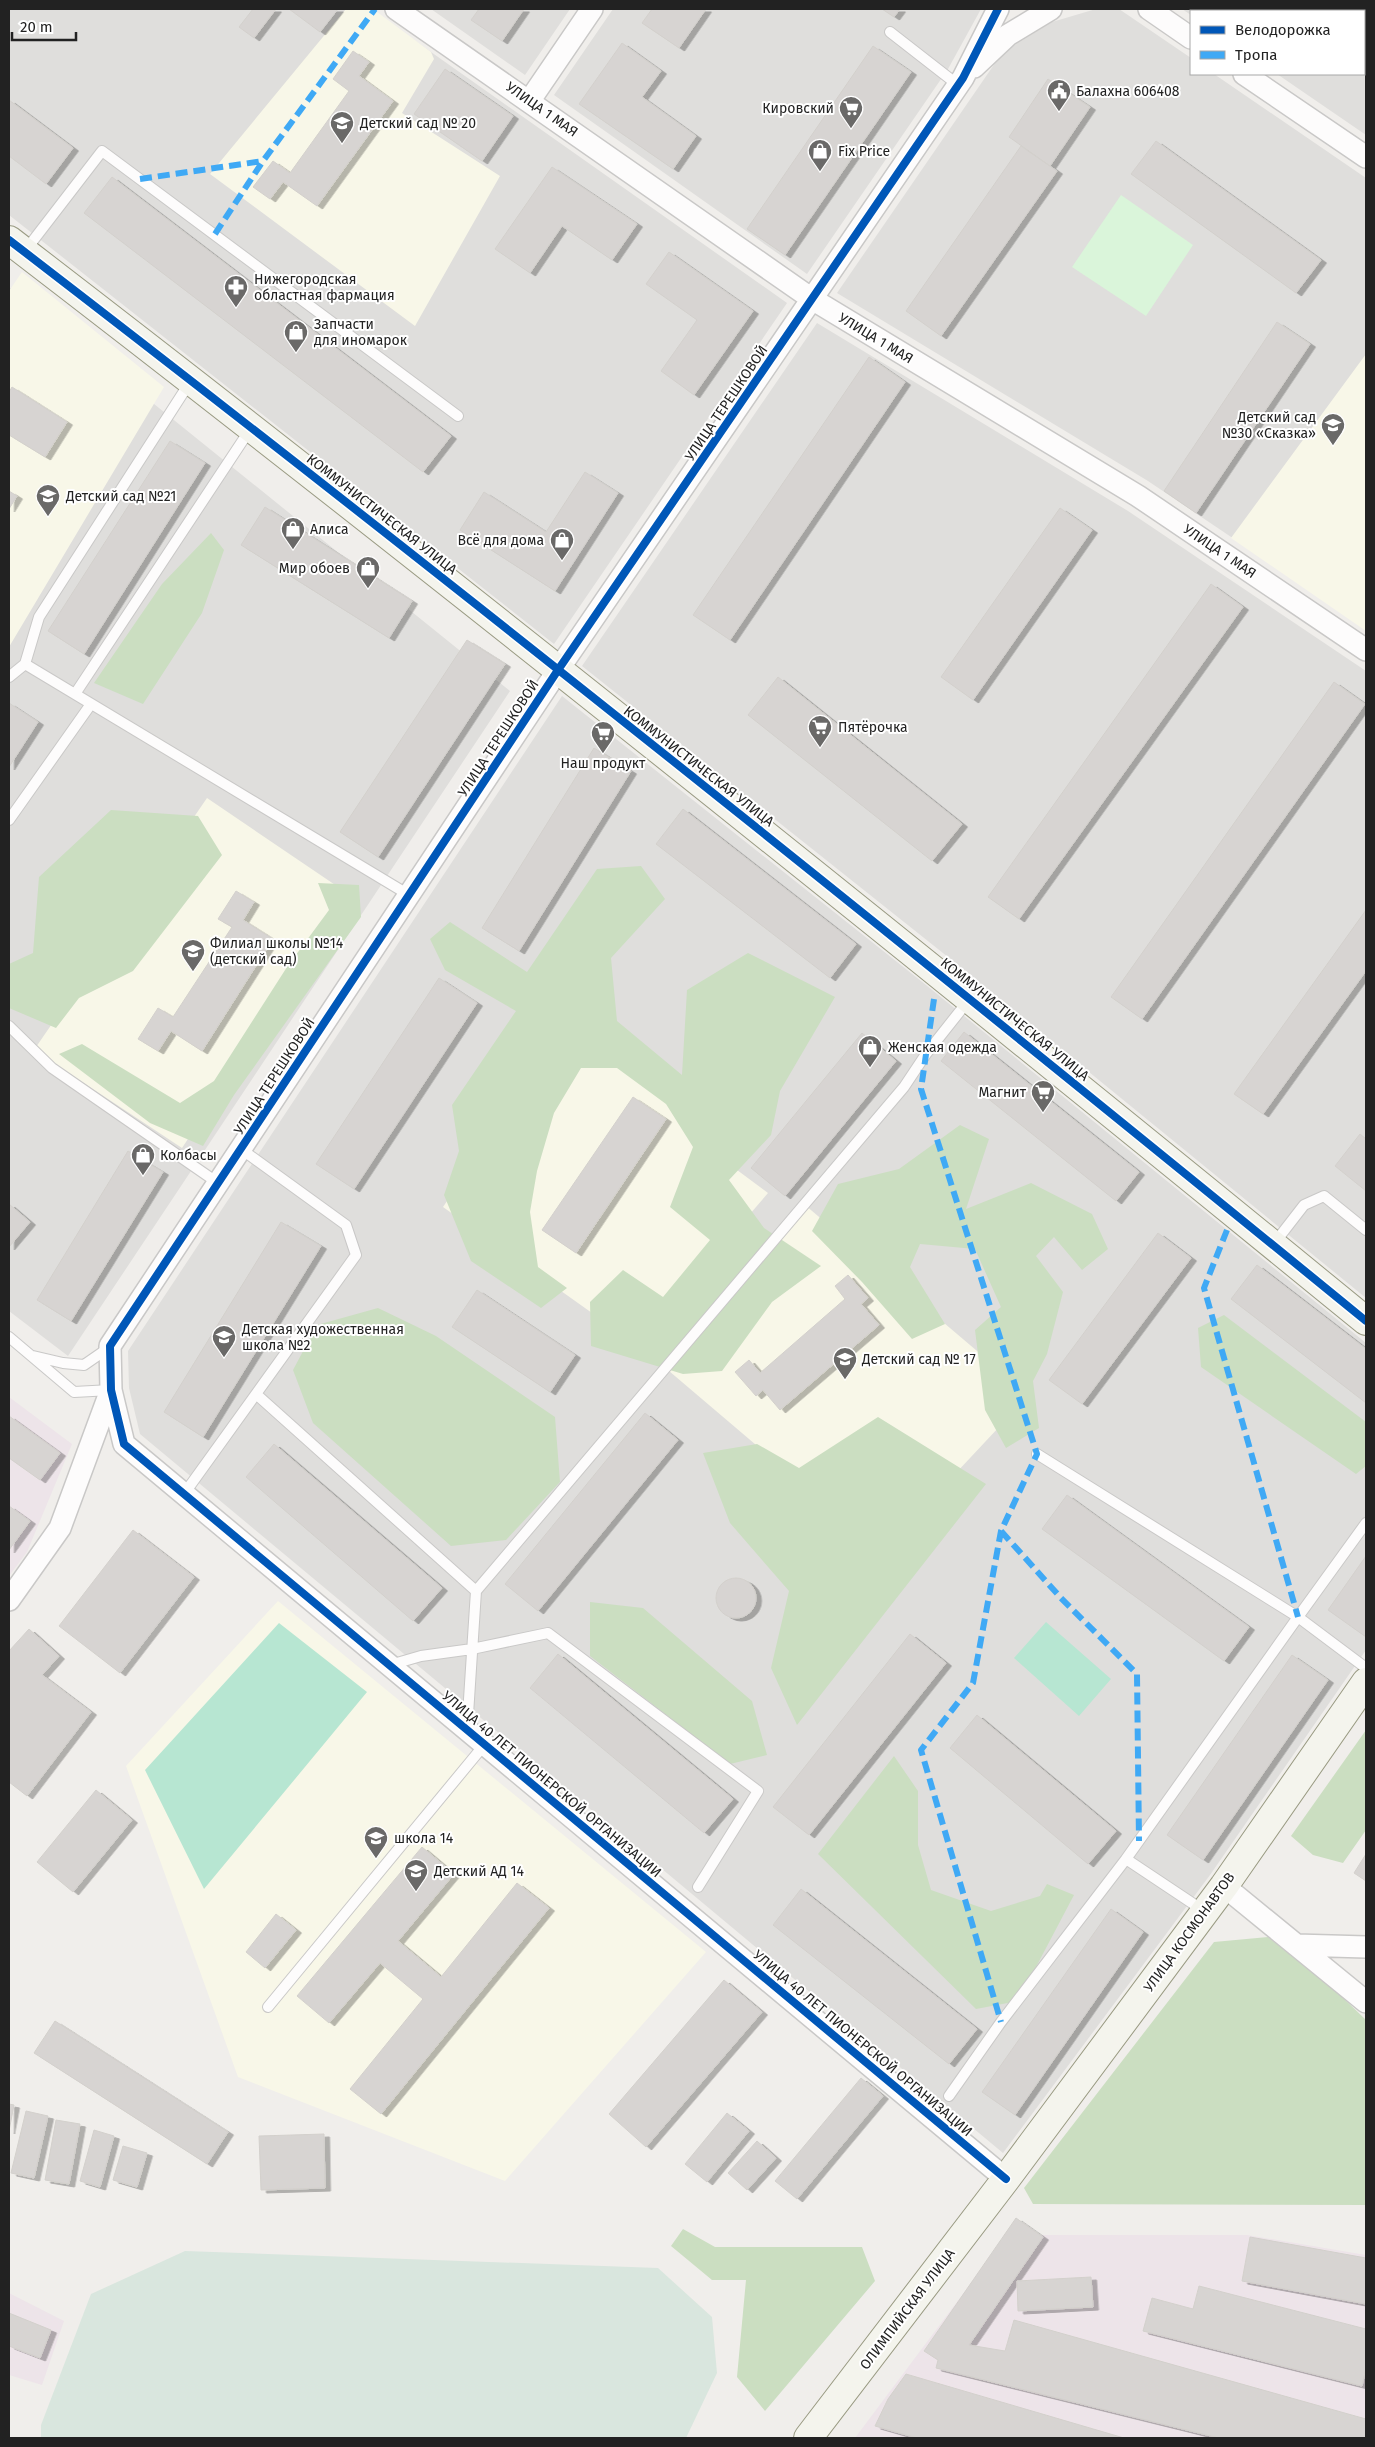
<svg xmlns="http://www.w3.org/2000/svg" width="1375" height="2447" viewBox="0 0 1375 2447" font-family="'Fira Sans',sans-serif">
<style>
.residential{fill:#dfdedc}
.industrial{fill:#ede4e9}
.education{fill:#f8f7e8}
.forest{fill:#cbdec1}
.wetland{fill:#d9e6de}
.park{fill:#daf5da}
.pitch{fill:#b7e6d2}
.building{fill:#d7d4d2;stroke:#d3d0cc;filter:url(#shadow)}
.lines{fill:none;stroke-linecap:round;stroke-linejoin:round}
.lane-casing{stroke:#c9c8c7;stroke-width:12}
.street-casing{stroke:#c9c8c7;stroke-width:24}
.secondary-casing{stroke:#999a82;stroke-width:30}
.lane{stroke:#fdfcfc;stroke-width:10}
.street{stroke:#fdfcfc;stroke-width:21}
.secondary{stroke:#f4f4ed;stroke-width:28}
.quiet{stroke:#3fa9f5;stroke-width:6;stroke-dasharray:12 6;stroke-linecap:butt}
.cycleway-casing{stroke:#fff;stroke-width:11}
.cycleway{stroke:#0057b8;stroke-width:8}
.labels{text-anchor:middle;stroke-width:4;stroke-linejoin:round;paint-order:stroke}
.poi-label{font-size:14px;fill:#222;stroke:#fff;text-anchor:start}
.street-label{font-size:14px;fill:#222;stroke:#fff}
</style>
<defs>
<filter id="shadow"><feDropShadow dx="5.5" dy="3" stdDeviation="0" flood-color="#0004"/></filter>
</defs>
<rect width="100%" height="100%" fill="#f0eeeb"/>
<path class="residential" d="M9 9H370L787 303 554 644 9 215Z
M431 9H570L525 75Z
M613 9H981L948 69 807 274 554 95Z
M1096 9H1119L1191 58V74H1214L1366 178V628L1148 481 837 293 1002 53 1052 22Z
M1182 9H1366V135L1277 74H1364V11H1191V15Z
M9 287 510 691 68 1356 9 1311Z
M817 323 1128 511 1366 671V1298L948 957 582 666Z
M562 696 926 985 1366 1343V1650L1210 1875 1003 2153 140 1434 129 1388 128 1351Z"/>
<path class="industrial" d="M9 1397 72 1444 27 1552 9 1576Z
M1007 2235H1247L1366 2255V2438H855Z
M9 2293 64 2321 42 2385 9 2375Z"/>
<path class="education" d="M346 9H373L431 52 434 59 402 113 500 176 415 326 210 174Z
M22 272 164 387 9 647V291Z
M1366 354V631L1231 538Z
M207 798 350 895 182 1148 34 1050Z
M567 1023 742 1151 733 1167 768 1193 637 1345 443 1207Z
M805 1205 1029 1395 882 1552 662 1365Z
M278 1601 706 1952 505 2181 238 2077 126 1766Z"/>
<path class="forest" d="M211 533 224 550 202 613 143 704 94 683 162 584Z
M111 810 198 816 222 855 133 971 79 998 56 1028 9 1008V964L33 953 39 877Z
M641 866 665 899 611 958 617 1021 682 1075 687 990 748 953 835 997 780 1091 771 1135 729 1180 764 1228 821 1266 772 1302 722 1371 683 1374 591 1346 590 1302 623 1270 663 1297 710 1240 670 1207 693 1147 666 1104 617 1068H581L554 1113 537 1171 530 1212 538 1267 567 1288 541 1308 471 1261 444 1195 459 1151 452 1105 516 1011 445 970 430 939 450 922 527 972 597 869Z
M318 883 359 885 361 917 234 1095 203 1146 150 1123 59 1054 82 1044 180 1103 214 1081 287 967 329 910Z
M960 1125 989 1139 966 1209 1031 1183 1092 1214 1108 1249 1082 1270 1054 1237 1036 1256 1063 1292 1047 1354 1033 1381 1039 1428 1006 1448 985 1410 975 1330 1001 1307 975 1249 920 1244 910 1267 945 1324 912 1339 862 1282 812 1231 838 1184 899 1169Z
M378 1308 436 1336 555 1417 560 1482 506 1540 451 1546 313 1423 293 1370 317 1325Z
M1224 1315 1366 1422V1466L1356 1474 1201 1367 1198 1328Z
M878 1417 986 1484 797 1725 771 1668 789 1591 730 1523 703 1453 757 1444 799 1468Z
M590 1602 643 1608 752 1701 767 1755 730 1764 590 1656Z
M1366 1730V1830L1343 1863 1313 1855 1291 1836Z
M894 1756 918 1791V1845L931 1890 991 1911 1040 1896 1047 1884 1074 1895 1018 2001 976 2009 818 1854Z
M1268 1937 1338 1993 1366 2020V2205L1033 2204 1024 2188 1214 1942Z
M683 2229 715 2247H862L875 2281 765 2411 737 2377 746 2280H712L671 2246Z"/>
<path class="wetland" d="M185 2251 658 2268 712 2317 717 2373 686 2438H41V2425L91 2294Z"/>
<path class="park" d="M1121 195 1193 245 1146 316 1072 267Z"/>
<path class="pitch" d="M1046 1622 1111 1679 1079 1716 1014 1658Z
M279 1623 367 1692 204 1889 145 1770Z"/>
<path class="building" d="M253 9H276L254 38 239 27Z
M289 9H338L320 32Z
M479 9H524L502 41 471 20Z
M652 9H706L679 48 642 23Z
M882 9H900L894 17Z
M1302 9H1366V42L1364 41V11H1307Z
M622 43 661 71 642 97 696 136 673 169 579 104Z
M873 46 911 72 785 255 747 229Z
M353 51 369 62 359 76 393 101 317 206 283 182 270 199 253 187 273 161 290 173 349 91 333 79Z
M445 69 513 116 482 161 414 114Z
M1048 79 1090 107 1050 166 1009 137Z
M9 100 73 148 46 184 9 156Z
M1156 141 1321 260 1296 293 1131 174Z
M1021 146 1057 171 941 336 906 311Z
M552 167 637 224 612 260 562 226 530 273 495 249Z
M112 177 451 436 423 472 84 213Z
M669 252 753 311 694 395 661 371 697 320 646 284Z
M1277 322 1310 344 1196 513 1164 491Z
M869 357 905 382 730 640 693 615Z
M12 387 67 422 45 457 9 435V392Z
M170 441 205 463 84 654 48 631Z
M585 472 618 493 555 591 460 530 484 492 546 532Z
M9 491 17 496 9 509Z
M265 507 412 601 389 638 241 545Z
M1060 508 1092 530 973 700 941 677Z
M1211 584 1243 607 1019 919 988 897Z
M467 640 505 664 378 857 340 832Z
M778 677 962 824 932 861 748 715Z
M1334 682 1365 704 1142 1019 1111 997Z
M9 703 38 722 9 767Z
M594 748 631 771 519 951 482 928Z
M683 809 856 944 830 978 656 844Z
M236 891 254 902 243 920 273 939 202 1051 171 1031 158 1051 138 1039 158 1008 173 1017 232 927 218 919Z
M1366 910V971L1263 1114 1234 1094Z
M439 978 477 1003 354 1189 316 1164Z
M964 1032 1139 1172 1116 1201 941 1061Z
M862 1033 896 1061 785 1196 751 1168Z
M633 1097 666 1119 576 1253 542 1230Z
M1360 1134 1366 1139V1191L1335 1166Z
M128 1151 163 1172 71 1321 37 1300Z
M9 1204 30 1222 9 1247Z
M281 1222 321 1246 203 1437 164 1412Z
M1158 1233 1191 1258 1082 1404 1049 1380Z
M1257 1265 1366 1349V1403L1231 1299Z
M848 1275 868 1298 861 1304 879 1325 780 1410 763 1390 756 1396 735 1372 749 1360 760 1373 845 1299 835 1286Z
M477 1290 575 1355 550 1392 452 1327Z
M645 1413 678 1440 538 1611 505 1584Z
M9 1416 60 1453 40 1480 9 1458Z
M274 1444 442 1588 413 1621 246 1477Z
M1067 1495 1249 1627 1224 1661 1042 1529Z
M9 1506 30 1521 9 1550Z
M133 1530 194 1577 120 1673 59 1626Z
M1366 1556V1637L1328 1610Z
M716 1598a20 20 0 1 1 40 0a20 20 0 1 1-40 0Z
M29 1629 59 1656 42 1675 91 1712 27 1796 9 1782V1651Z
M910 1634 946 1663 809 1835 773 1807Z
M558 1654 733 1799 704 1833 530 1688Z
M1292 1655 1328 1680 1203 1860 1167 1835Z
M977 1715 1116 1831 1088 1864 950 1748Z
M96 1790 132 1820 73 1892 37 1862Z
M422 1847 454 1874 398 1941 441 1977 517 1883 549 1908 381 2114 350 2089 423 1999 380 1963 329 2023 297 1996Z
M1366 1854V1881L1354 1873Z
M801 1889 977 2029 949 2064 773 1925Z
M1111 1909 1143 1932 1015 2115 982 2092Z
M276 1914 296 1930 265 1968 246 1952Z
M724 1980 762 2012 646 2147 609 2114Z
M55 2021 228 2132 207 2164 34 2053Z
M861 2078 883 2096 797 2199 775 2181Z
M9 2104 14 2105 9 2131Z
M26 2111 48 2116 34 2178 11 2173Z
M727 2113 749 2131 707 2182 685 2164Z
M56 2120 80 2124 69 2184 45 2180Z
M94 2130 114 2136 100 2187 80 2181Z
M324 2134 325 2188 261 2190 259 2136Z
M757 2141 776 2158 747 2190 728 2173Z
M123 2146 147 2153 137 2187 113 2180Z
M1016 2218 1043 2237 969 2345 1005 2351 1014 2320 1366 2419V2438H1219L936 2368 938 2360 924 2351Z
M1250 2237 1366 2258V2304L1242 2281Z
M1091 2277 1093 2307 1018 2311 1017 2281Z
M1199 2286 1366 2329V2368L1362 2386 1143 2331 1152 2298 1193 2309Z
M9 2313 51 2330 40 2358 9 2346Z
M906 2374 1124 2438H917L875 2426 888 2399Z"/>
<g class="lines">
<g class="lane-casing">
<path id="lane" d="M890 32 958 85
M25 251 102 151 458 416
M25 664 39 617 190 382
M9 677 25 664 409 895
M75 694 251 428
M9 820 91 704
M9 1026 52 1068 218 1183
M1273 1245 1304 1205 1324 1196 1366 1230
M9 1337 74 1392 111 1390
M33 1356 63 1363 84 1365 110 1347
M256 1394 476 1591 467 1730
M1037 1454 1298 1617 1366 1523
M184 1494 356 1255 346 1225 241 1149
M476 1591 904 1087 926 1054 968 1001
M390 1665 421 1656 472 1649 548 1633 758 1791 698 1887
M1126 1859 1298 1617 1366 1668
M268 2007 485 1744
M949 2096 1001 2022 1126 1859 1204 1911"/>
</g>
<g class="street-casing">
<path id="street" d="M396 9 812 299 1138 496 1366 650
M998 9 963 78 558 670 110 1346 111 1390 124 1444 1006 2179
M1149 9 1191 38
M974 67 1008 35 1051 9
M1244 74 1366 157
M530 100 592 9
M9 1600 60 1528 111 1390
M1224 1886 1366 2002
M1296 1945 1366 1947"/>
</g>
<g class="secondary-casing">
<path id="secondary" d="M9 240C467 592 918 955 1366 1321
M808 2438 1006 2179 1224 1886 1366 1682"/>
</g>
<use href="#lane" class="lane"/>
<use href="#street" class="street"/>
<use href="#secondary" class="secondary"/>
<path class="quiet" d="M140 179 263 161
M215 234 263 161 375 9
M934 999 921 1089 1037 1454 1001 1531 973 1683 921 1750 1001 2022
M1227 1230 1204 1288 1298 1617
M1001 1531 1061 1598 1137 1674 1139 1841"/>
<g class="cycleway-casing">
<path id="cycleway" d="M998 9 963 78 558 670 110 1346 111 1390 124 1444 1006 2179
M9 240C467 592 918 955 1366 1321"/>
</g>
<use href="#cycleway" class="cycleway"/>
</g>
<defs>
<g id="civic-pin" transform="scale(1.25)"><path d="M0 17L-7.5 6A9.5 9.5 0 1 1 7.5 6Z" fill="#6a6968" stroke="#fff"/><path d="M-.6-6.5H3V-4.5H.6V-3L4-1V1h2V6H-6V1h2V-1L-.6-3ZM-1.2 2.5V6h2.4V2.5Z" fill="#fff"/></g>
<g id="supermarket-pin" transform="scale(1.25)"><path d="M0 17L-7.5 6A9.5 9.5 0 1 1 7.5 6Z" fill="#6a6968" stroke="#fff"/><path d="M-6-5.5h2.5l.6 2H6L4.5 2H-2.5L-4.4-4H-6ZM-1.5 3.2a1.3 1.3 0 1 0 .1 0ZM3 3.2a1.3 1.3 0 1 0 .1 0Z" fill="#fff"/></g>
<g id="school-pin" transform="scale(1.25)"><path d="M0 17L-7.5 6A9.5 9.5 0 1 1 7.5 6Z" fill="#6a6968" stroke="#fff"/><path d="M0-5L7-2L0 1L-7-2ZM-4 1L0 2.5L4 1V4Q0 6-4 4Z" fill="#fff"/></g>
<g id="shop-pin" transform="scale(1.25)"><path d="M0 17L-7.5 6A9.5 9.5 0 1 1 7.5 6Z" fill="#6a6968" stroke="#fff"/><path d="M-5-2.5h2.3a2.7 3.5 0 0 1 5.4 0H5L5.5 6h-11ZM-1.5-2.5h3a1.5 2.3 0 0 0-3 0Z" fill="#fff"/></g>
<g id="pharmacy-pin" transform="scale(1.25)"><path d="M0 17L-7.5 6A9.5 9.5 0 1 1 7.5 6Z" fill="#6a6968" stroke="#fff"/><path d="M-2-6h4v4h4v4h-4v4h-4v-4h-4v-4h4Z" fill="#fff"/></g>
</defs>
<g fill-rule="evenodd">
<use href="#civic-pin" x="1059" y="91"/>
<use href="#supermarket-pin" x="851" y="108"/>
<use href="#school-pin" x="342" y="123"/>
<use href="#shop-pin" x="820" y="151"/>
<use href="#pharmacy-pin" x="236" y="287"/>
<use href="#shop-pin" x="296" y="332"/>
<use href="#school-pin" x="1333" y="425"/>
<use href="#school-pin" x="48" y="496"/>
<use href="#shop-pin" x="293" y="529"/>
<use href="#shop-pin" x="562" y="540"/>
<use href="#shop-pin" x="368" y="568"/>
<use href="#supermarket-pin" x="820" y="727"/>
<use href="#supermarket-pin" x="603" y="733"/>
<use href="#school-pin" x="193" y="951"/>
<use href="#shop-pin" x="870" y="1047"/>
<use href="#supermarket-pin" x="1043" y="1092"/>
<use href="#shop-pin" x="143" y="1155"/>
<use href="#school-pin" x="224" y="1337"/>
<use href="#school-pin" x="845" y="1359"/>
<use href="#school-pin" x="376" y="1838"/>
<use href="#school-pin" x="416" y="1871"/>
</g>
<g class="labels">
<g class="poi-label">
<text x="1076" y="96">Балахна 606408</text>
<text x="834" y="113" text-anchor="end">Кировский</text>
<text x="360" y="128">Детский сад № 20</text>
<text x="838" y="156">Fix Price</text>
<text x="254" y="284">Нижегородская<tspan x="254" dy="16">областная фармация</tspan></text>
<text x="314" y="329">Запчасти<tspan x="314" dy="16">для иномарок</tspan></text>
<text x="1316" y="422" text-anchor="end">Детский сад<tspan x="1316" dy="16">№30 «Сказка»</tspan></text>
<text x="66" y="501">Детский сад №21</text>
<text x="310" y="534">Алиса</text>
<text x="544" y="545" text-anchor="end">Всё для дома</text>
<text x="350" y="573" text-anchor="end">Мир обоев</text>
<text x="838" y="732">Пятёрочка</text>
<text x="603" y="768" text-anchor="middle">Наш продукт</text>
<text x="210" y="948">Филиал школы №14<tspan x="210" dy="16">(детский сад)</tspan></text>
<text x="888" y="1052">Женская одежда</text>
<text x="1026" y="1097" text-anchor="end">Магнит</text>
<text x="160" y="1160">Колбасы</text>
<text x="242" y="1334">Детская художественная<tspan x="242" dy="16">школа №2</tspan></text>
<text x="862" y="1364">Детский сад № 17</text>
<text x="394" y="1843">школа 14</text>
<text x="434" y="1876">Детский АД 14</text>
</g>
<g class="street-label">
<text transform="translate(542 109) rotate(35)" y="5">УЛИЦА 1 МАЯ</text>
<text transform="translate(876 338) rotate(31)" y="5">УЛИЦА 1 МАЯ</text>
<text transform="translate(726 403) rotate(-56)" y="5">УЛИЦА ТЕРЕШКОВОЙ</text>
<text transform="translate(382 514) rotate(38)" y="5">КОММУНИСТИЧЕСКАЯ УЛИЦА</text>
<text transform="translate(1220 551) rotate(34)" y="5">УЛИЦА 1 МАЯ</text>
<text transform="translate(498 738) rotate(-57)" y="5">УЛИЦА ТЕРЕШКОВОЙ</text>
<text transform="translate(699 766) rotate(38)" y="5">КОММУНИСТИЧЕСКАЯ УЛИЦА</text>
<text transform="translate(1015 1019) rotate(39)" y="5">КОММУНИСТИЧЕСКАЯ УЛИЦА</text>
<text transform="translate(274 1076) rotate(-57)" y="5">УЛИЦА ТЕРЕШКОВОЙ</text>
<text transform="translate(552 1784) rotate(40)" y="5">УЛИЦА 40 ЛЕТ ПИОНЕРСКОЙ ОРГАНИЗАЦИИ</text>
<text transform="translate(1189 1932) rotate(-54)" y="5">УЛИЦА КОСМОНАВТОВ</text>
<text transform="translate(863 2043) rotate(40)" y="5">УЛИЦА 40 ЛЕТ ПИОНЕРСКОЙ ОРГАНИЗАЦИИ</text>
<text transform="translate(907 2309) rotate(-53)" y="5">ОЛИМПИЙСКАЯ УЛИЦА</text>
</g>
</g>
<rect width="1375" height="2447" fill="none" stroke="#222222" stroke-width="20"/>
<rect x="1190" y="10" width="175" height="65" fill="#ffffff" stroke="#a7a7a7"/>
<rect x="1200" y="26" width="25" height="8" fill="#0057b8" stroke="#a7a7a7"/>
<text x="1235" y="35" font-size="15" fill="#222222">Велодорожка</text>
<rect x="1200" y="51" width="25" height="8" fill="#3fa9f5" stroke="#a7a7a7"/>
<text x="1235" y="60" font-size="15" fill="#222222">Тропа</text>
<path d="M12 32v8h64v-8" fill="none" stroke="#222222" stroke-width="2.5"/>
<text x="20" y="32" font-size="15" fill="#222222" stroke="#ffffff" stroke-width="4" paint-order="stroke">20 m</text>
</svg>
